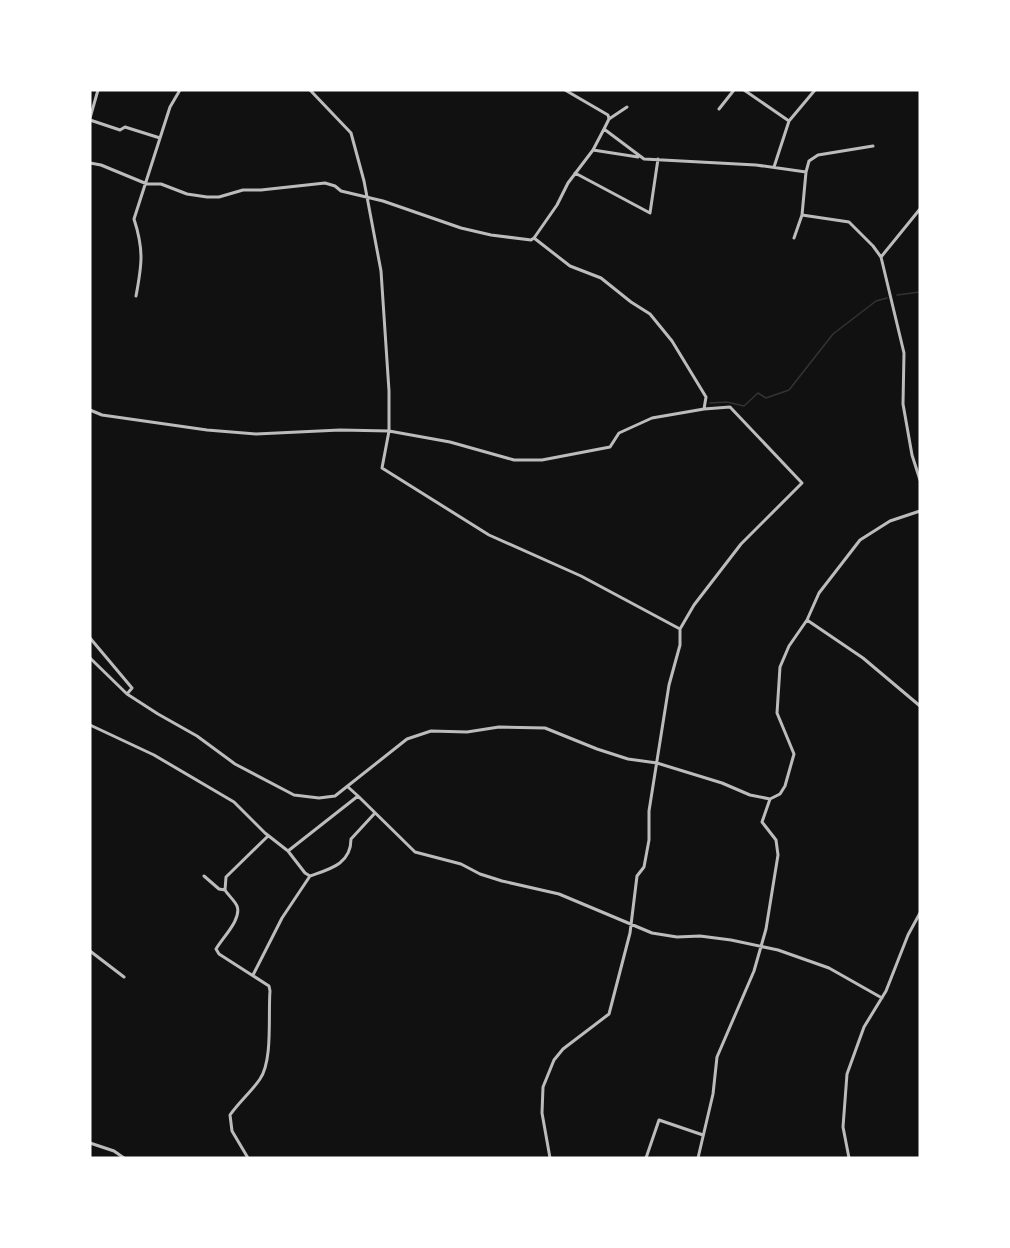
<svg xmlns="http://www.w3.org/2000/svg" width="1010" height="1248" viewBox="0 0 1010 1248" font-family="Commissioner,sans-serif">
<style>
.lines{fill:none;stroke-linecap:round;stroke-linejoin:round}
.stream{stroke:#333;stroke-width:1.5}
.minor{stroke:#bcbcbc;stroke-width:3}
</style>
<rect width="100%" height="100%" fill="#111"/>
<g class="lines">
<path class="stream" d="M897 295 920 292
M710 403 727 402 744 406 758 393 766 398 789 390 833 334 876 301 887 298"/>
<path class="minor" d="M310 90 351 133 364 181 381 271 389 391V431L382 468 489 535 581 576 680 629V645L669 685 649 811V840L644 867 637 876 630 933 609 1014 563 1049 554 1060 543 1087 542 1113 550 1158
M565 90 608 115 609 119 604 129 644 159 756 165 806 172 802 215 849 222 873 246 881 257
M744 90 789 121 774 167
M719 109 734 90
M90 118 98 90
M609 119 627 107
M90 120 120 130 125 127 160 138
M789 121 815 90
M593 150 638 157
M90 163 101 165 147 184H161L187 194 207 197H219L243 190H261L325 183 335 186 341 191 383 201 461 228 491 235 531 240 534 238 570 266 601 278 631 302 650 314 672 341 706 397 704 409 730 407 802 483 741 544 694 605 680 629
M806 172 809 161 818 155 873 146
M575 173 650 213 658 159
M920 209 881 257 904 353 903 404 912 455 920 480
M534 238 557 205 568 183 593 150 604 129
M794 238 802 215
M136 296C142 264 144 250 134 219L170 107 180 90
M90 410 102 415 207 430 256 434 340 430 389 431 450 442 514 460H542L610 447 619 433 652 418 704 409
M807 620 863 658 920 706
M90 638 132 688 127 694
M90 658 127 694 158 714 197 736 235 764 294 795 319 798 335 796 407 739 431 731 467 732 499 727 545 728 597 749 628 759 657 763 722 783 750 795 770 799 780 794 785 786 794 754 777 713 780 667 789 646 807 620 819 593 860 540 890 521 920 511
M90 725 154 755 234 802 265 833 288 851 358 796 415 852 461 864 480 874 502 881 559 894 652 933 677 937 700 936 731 940 778 950 829 968 882 998
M348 787 358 796
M288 851 305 873 310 876C330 869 351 864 351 839L375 813
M204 876 219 889 225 890
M90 951 124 977
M253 975 282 918 310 876
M90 1143 114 1151 124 1158
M248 1158 232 1131 230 1115C239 1102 252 1091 260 1079 273 1060 268 1015 270 991L269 986 219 954 216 949C223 937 242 919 237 906 235 901 228 895 225 890L226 877 268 836
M646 1158 659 1120 703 1135
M698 1158 713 1094 717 1057 754 971 766 929 778 855 776 840 762 822 770 799
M849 1158 843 1127 847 1074 864 1027 886 991 908 935 920 913"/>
</g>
<rect width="1010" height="1248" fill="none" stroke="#ffffff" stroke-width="183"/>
</svg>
